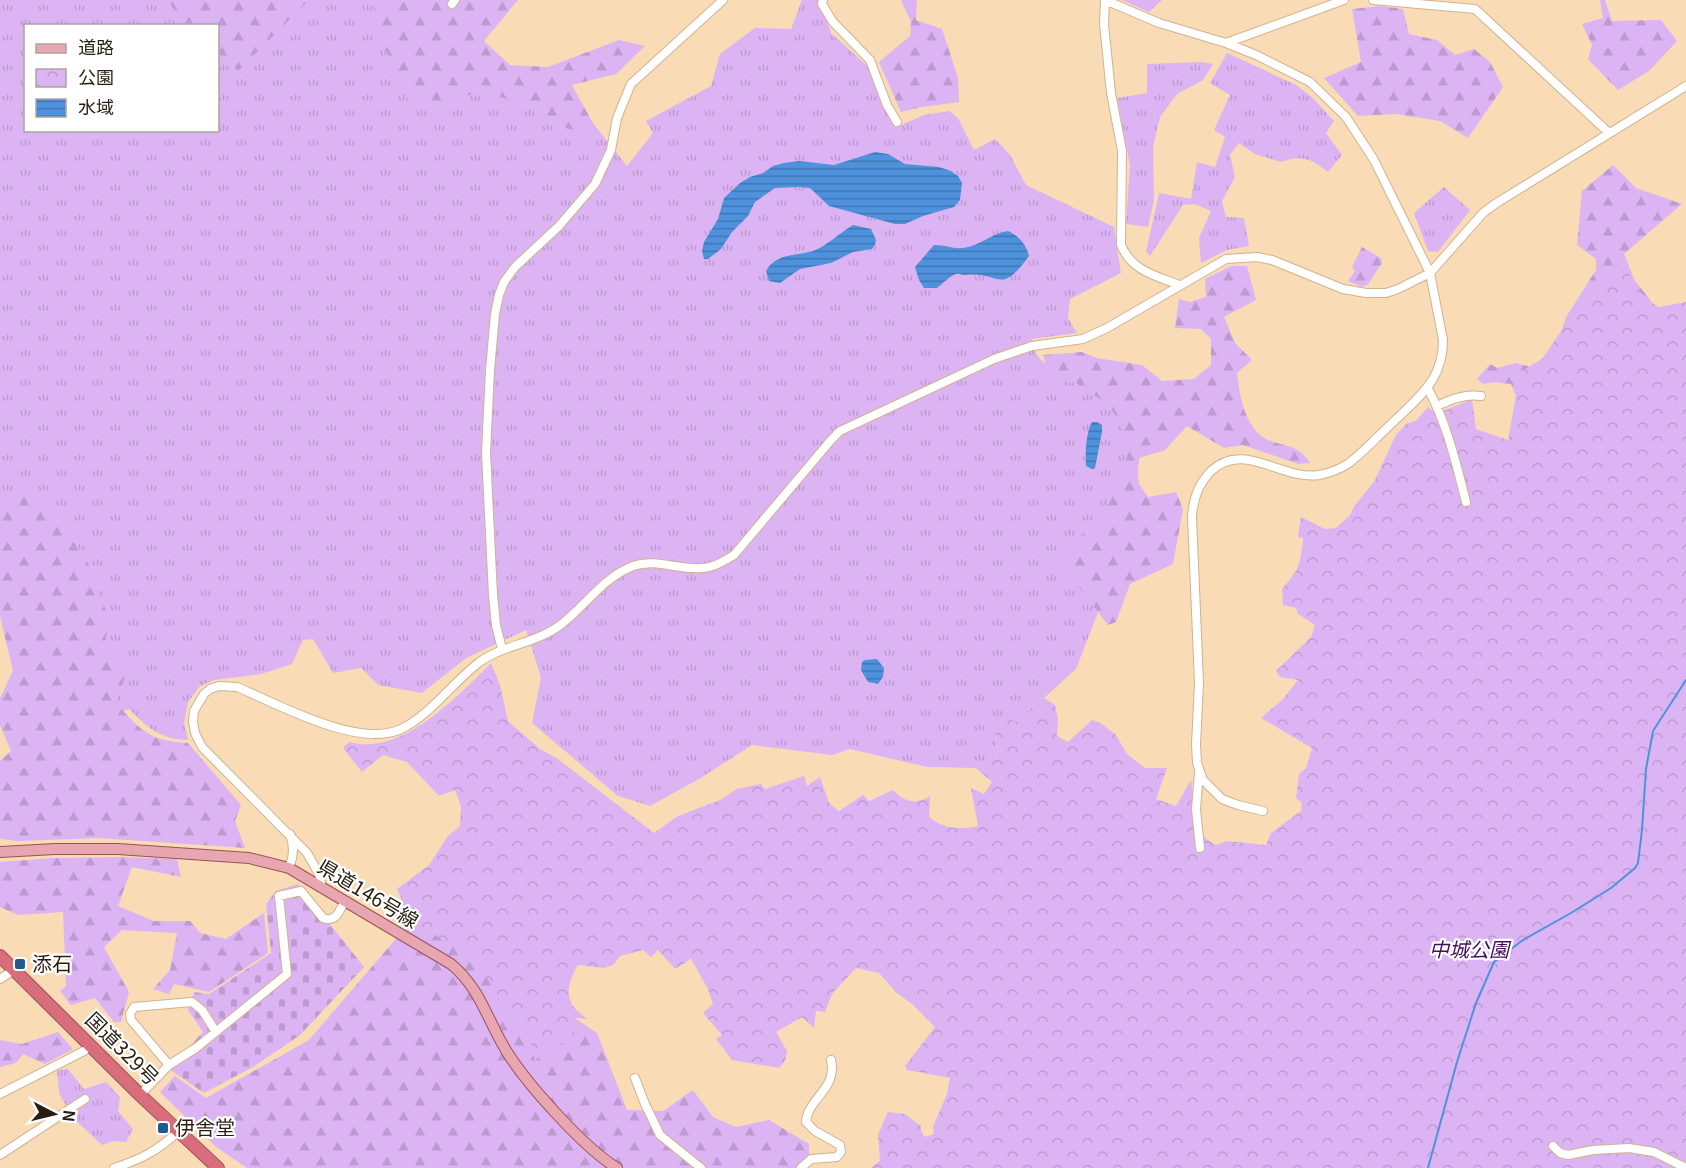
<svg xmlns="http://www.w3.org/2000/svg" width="1686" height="1168" viewBox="0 0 1686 1168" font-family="Georgia,'Noto Sans JP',serif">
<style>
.grass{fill:url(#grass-tufts);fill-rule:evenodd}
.forest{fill:url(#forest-firs)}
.cemetery{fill:url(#cemetery-stones)}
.park{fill:url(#park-crowns)}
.water{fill:url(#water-rules)}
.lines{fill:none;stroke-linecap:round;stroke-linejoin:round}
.stream{stroke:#4e91dc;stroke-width:2}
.minor-casing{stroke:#d0b38f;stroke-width:10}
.major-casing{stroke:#9a5156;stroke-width:12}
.highway-casing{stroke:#9a5156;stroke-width:14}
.minor{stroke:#fff;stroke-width:8}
.major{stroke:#e8a7b0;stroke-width:10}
.highway{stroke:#d86d7c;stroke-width:12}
.poi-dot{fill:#245891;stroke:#fff;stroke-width:2}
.labels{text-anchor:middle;stroke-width:4.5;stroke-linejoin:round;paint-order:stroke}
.street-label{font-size:20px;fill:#281e10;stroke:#fff}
.park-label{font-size:20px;font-style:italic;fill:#430d5a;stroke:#fff}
.poi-label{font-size:20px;fill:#281e10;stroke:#fff;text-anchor:start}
</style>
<defs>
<pattern id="grass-tufts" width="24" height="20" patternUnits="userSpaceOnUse" patternTransform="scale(1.5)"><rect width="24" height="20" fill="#dcb4f4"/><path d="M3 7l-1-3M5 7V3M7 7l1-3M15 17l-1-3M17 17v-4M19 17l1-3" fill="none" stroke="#bd9ad0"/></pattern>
<pattern id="forest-firs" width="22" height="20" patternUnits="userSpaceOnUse" patternTransform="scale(1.5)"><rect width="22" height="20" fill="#dcb4f4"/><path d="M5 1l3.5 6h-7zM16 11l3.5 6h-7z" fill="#bd9ad0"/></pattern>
<pattern id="cemetery-stones" width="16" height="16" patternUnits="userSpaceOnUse" patternTransform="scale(1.5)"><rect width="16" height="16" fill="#dcb4f4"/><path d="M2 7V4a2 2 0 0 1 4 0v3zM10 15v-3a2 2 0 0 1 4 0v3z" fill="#bd9ad0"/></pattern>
<pattern id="park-crowns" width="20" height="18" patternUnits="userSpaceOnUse" patternTransform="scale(1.5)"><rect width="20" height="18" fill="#dcb4f4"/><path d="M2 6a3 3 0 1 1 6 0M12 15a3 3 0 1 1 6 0" fill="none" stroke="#bd9ad0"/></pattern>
<pattern id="water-rules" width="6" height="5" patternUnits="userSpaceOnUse" patternTransform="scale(1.5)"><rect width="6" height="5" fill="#4e91dc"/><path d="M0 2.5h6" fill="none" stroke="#4176b1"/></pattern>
</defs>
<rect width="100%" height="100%" fill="#f9dbb6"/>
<path class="grass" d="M0 0H381L581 108 627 166 653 133 646 121 711 86 720 54 755 28 791 29 802 0H820L831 33 875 73 901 125 924 115 949 111 958 118 974 150 995 139 1010 155 1026 185 1114 227 1121 273 1070 299 1068 318 1077 333 1032 339 1036 354 1054 374 1106 365 1140 455 1133 503 1100 607 1076 669 1044 698 1035 700 1023 725 1012 720 994 727 998 757 988 760 976 768 927 767 850 749 832 755 752 745 699 779 650 806 618 796 532 723 541 677 526 630 466 658 422 693 378 685 361 668 333 673 313 639 303 640 292 664 261 674 214 680 200 686 188 702 184 723 188 740C160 739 148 728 129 709L104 719 0 569ZM26 26H218V130H26Z
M1122 0H1162L1149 12Z
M1227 53 1296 85 1313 98 1334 121 1326 133 1342 155 1328 172C1313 159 1300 154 1281 162L1255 154 1239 143 1230 155 1235 177 1222 201 1226 217 1244 218 1249 246 1227 250 1201 263 1199 238 1211 211 1195 204 1183 205 1150 256 1146 252 1159 193 1191 199 1197 162 1215 167 1225 137 1214 130 1230 95 1210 83Z
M1202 62 1213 64 1203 80 1177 94 1160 117 1153 147 1154 200 1148 227 1126 224 1130 165 1117 98 1147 93V64Z
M1444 187 1470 210 1438 252 1428 251 1414 213Z
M68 1069 84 1089 106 1082 120 1097 118 1111 133 1129 126 1142 113 1141 102 1145 72 1117 59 1093 57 1070Z"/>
<path class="forest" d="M167 0H309L238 71 218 55V26L186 25Z
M373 0H518L484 41 510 65 548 67 619 40 645 46 616 74 572 85 600 136 556 126 530 108 498 96 470 95 411 106 375 26Z
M901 0H917L916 20 942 29 958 78 959 102 922 107 901 112 879 62 910 36 911 22Z
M1600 0H1605L1612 21 1661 20 1677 41 1649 71 1618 90 1588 59 1592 45 1582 24 1603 18Z
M1380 6 1403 9 1409 34 1437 40 1455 55 1474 49 1490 62 1503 87 1468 138 1440 121 1396 114 1358 116 1324 78 1361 62 1352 9Z
M1613 165 1636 188 1682 204 1624 254 1635 281 1648 297 1667 325 1519 402 1511 384 1493 382 1483 384 1477 379 1490 364 1497 368 1516 363 1535 368 1556 348 1566 317 1596 270V259L1577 245 1582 191Z
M1362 247 1381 258 1382 263 1368 284 1362 287 1348 281 1355 271 1352 267Z
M1231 266H1247L1256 300 1224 317 1235 343 1252 360 1237 373C1240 394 1242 417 1259 434 1273 448 1297 440 1310 463L1298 464 1243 445 1224 448 1187 426 1165 450 1136 459 1139 484 1148 497 1176 492 1183 509 1173 564 1130 584 1116 622 1108 625 1063 566 1072 541 1100 523 1127 458 1126 434 1109 405 1076 383 1049 380 1043 355 1082 352 1096 358 1142 365 1162 381 1194 379 1211 365V339L1201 329 1175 328 1179 299 1190 302 1206 297 1205 279Z
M22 484 50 509 86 558 109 619 103 655 127 671 116 703C143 732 147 740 188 743L241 805 235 821 245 848 99 838 18 841 0 839V761L11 751 0 725V698L13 671 0 616V496Z
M119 857 177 859 181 877 132 867 118 906 154 921H190L200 933 226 939 264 913 268 953 209 992 174 984 169 994 153 989 170 970 177 933 122 930 104 947 129 992 121 1022H114L95 998 71 1005 60 991 66 986 63 912 18 915 0 907V862L53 858Z
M418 913 597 1033 627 1110 663 1111 693 1090 713 1117 736 1127 769 1120 809 1144V1168H247L216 1147 160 1092 175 1076 206 1098 309 1040Z
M58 1032 73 1049 45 1064 23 1054 16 1063 0 1067V1040L22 1044Z"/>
<path class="cemetery" d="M298 884 364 967 300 1035 253 1067 204 1093 169 1069 203 1032 188 1010 194 992 209 994 271 953 266 904 276 891Z"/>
<path class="park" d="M1623 259C1632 281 1638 295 1659 307L1686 302V1168H871L880 1161 878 1134 888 1112 905 1114 921 1126V1131L925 1137 934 1134 933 1127 947 1094 950 1078 907 1070 905 1066 935 1027 912 1004 897 993 879 973 856 968 832 994 825 1012 816 1011 814 1028 802 1017 776 1032 787 1051 785 1061 779 1068 732 1060 716 1039 722 1035 703 1013 713 1004 708 989 691 959 675 969 658 950 651 957 643 950 620 956 613 965 604 968 578 965C571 977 564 993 573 1006 576 1011 583 1015 587 1019L567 1017 578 1040C558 1045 549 1047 535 1061L530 1040 500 1002 490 981 478 965 467 954 393 910 403 902 397 889 429 865 448 836 460 826 461 806 455 790 439 796 407 762 383 755 362 772 343 748 349 742C401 757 458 696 491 663L500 685 508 721 540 749 558 759 654 833 678 816 720 800 737 789 761 784 765 789 804 776 807 786 820 777 829 803 839 811 863 795 869 801 893 790C902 801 917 806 930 796L929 817C943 829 960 830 978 826L971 788 984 794 992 782 976 768 988 760 998 757 994 727 1000 720H1012L1023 724 1035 700 1044 698 1055 705 1058 719 1057 736 1068 742 1092 720 1102 724 1116 735 1127 754 1145 768H1167L1156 799 1176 806 1191 780C1195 812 1182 826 1216 845L1227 841 1266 845 1271 833 1301 811 1302 803 1296 798 1299 774 1306 768 1312 748 1261 718 1283 699 1298 680 1280 677 1276 671 1311 637 1315 625 1298 614 1296 608 1283 605 1282 588C1300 571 1301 561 1303 538L1298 537 1301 517 1325 529 1336 528 1350 515 1355 505 1374 482 1396 435 1406 424 1417 420 1428 407 1436 414 1472 399 1476 429 1508 440 1518 384V373L1542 359 1587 293Z"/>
<path class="water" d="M875 152 888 154 905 164 939 167 951 171 958 176 962 183 960 200 954 207 923 216 905 224H895L829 206 810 188 799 187 775 188 755 202 748 216 732 232 721 249 708 259H704L702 251 704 242 718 219 724 198 740 183 750 177 763 173 773 166 784 163 799 161 834 165Z
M853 225 871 229 876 240 875 245 872 249 853 252 831 263 800 269 780 283 769 281 766 271C776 253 796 256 813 251 825 247 841 232 853 225Z
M1008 231C1019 236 1026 244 1029 256 999 297 1001 271 965 275 961 275 960 273 956 274 949 276 943 284 937 288H924L919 280 915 267 934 245C944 245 953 249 963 248 980 246 992 233 1008 231Z
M1092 422H1097L1102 425V432L1095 468 1092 469 1086 466C1085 454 1086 432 1092 422Z
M877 659 884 668 883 677 878 684 868 682 861 670 862 662 865 660Z"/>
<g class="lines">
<path class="stream" d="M1428 1168 1457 1062 1476 1003 1494 962 1523 940 1571 913 1611 888 1635 868 1638 863 1642 830 1646 769 1653 731 1686 680"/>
<g class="minor-casing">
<path id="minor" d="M823 0 822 4 833 22 870 60 887 105 897 122
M1105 0 1104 24 1111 93 1122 151 1121 245C1132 271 1154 275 1179 285
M1105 0 1159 23 1226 43 1344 0
M1373 0 1475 9 1608 132
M452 4 455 0
M1226 43 1256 55 1310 82 1346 117 1374 160 1430 273 1443 340C1443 354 1440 367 1433 379 1421 398 1402 413 1386 429 1374 440 1362 453 1349 463 1340 469 1330 473 1319 475 1282 481 1244 440 1211 471 1198 484 1193 499 1192 517L1199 683 1196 744 1197 763 1203 780 1222 799 1238 805 1263 811
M1427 387C1447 423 1456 463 1466 502
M1437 406C1452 399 1464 394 1481 396
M502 649 496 625 493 595 486 453 490 370 495 314 499 295 504 282 515 267 559 226 595 184 611 150 617 118 631 84 723 0
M1199 772 1196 809 1200 848
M289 868C294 855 294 847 290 834
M322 888 319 874 307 853 202 747 195 733 193 722 194 711 204 694 210 689 219 686 237 687C278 704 363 752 405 727 433 711 452 684 477 664 501 645 534 644 559 626 585 607 602 578 633 566 656 558 678 570 701 568 713 568 724 561 734 555L831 440 840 431 994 359 1032 346 1083 339 1107 328 1226 259 1257 257 1272 260 1343 289 1366 293H1386L1398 289 1430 273 1483 213 1495 204 1686 86
M0 979 14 970
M169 1065 131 1020 130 1014 134 1007 192 1002 202 1010 216 1032
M635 1078 645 1104 660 1135 701 1168
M0 1094 84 1051 91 1045
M140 1095 169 1065 196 1048 287 974 279 896 301 891 323 918C336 923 339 911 345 901
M1553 1146 1560 1153 1568 1155 1593 1150 1629 1148 1654 1152 1686 1168
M0 1155 85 1099
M114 1168C142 1159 157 1151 179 1131
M801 1168 811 1159 837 1157 841 1152 840 1145 815 1131 806 1122C807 1099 838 1089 831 1060"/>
</g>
<g class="major-casing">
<path id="major" d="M0 852 55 849H118L249 858 289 868 451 964C481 989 487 1020 507 1052 527 1084 584 1148 617 1168"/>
</g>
<g class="highway-casing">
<path id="highway" d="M0 956 140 1095 218 1168"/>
</g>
<use href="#minor" class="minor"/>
<use href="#major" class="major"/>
<use href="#highway" class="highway"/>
</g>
<g class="poi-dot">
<rect x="14" y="958" width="12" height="12" rx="3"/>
<rect x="157" y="1122" width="12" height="12" rx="3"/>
</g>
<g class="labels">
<g class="street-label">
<text transform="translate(368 894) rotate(31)" y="7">県道146号線</text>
<text transform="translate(122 1049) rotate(45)" y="7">国道329号</text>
</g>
<g class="park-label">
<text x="1469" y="957">中城公園</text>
</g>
<g class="poi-label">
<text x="32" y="971">添石</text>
<text x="175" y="1135">伊舎堂</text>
</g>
</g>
<rect x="24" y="24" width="195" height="108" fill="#ffffff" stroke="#a9a59f" stroke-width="1.5"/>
<rect x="36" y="44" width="30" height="9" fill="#e8a7b0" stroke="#a9a59f" stroke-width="1.5"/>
<text x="78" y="54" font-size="18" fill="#281e10">道路</text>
<rect x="36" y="69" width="30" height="18" fill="url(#park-crowns)" stroke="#a9a59f" stroke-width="1.5"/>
<text x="78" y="84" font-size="18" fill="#281e10">公園</text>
<rect x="36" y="99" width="30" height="18" fill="url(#water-rules)" stroke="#a9a59f" stroke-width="1.5"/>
<text x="78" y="114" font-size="18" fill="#281e10">水域</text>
<g transform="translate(54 1114) rotate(97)" stroke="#ffffff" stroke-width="4.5" paint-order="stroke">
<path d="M0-4.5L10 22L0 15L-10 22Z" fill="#281e10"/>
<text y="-9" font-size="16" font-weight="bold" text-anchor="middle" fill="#281e10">N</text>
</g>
</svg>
